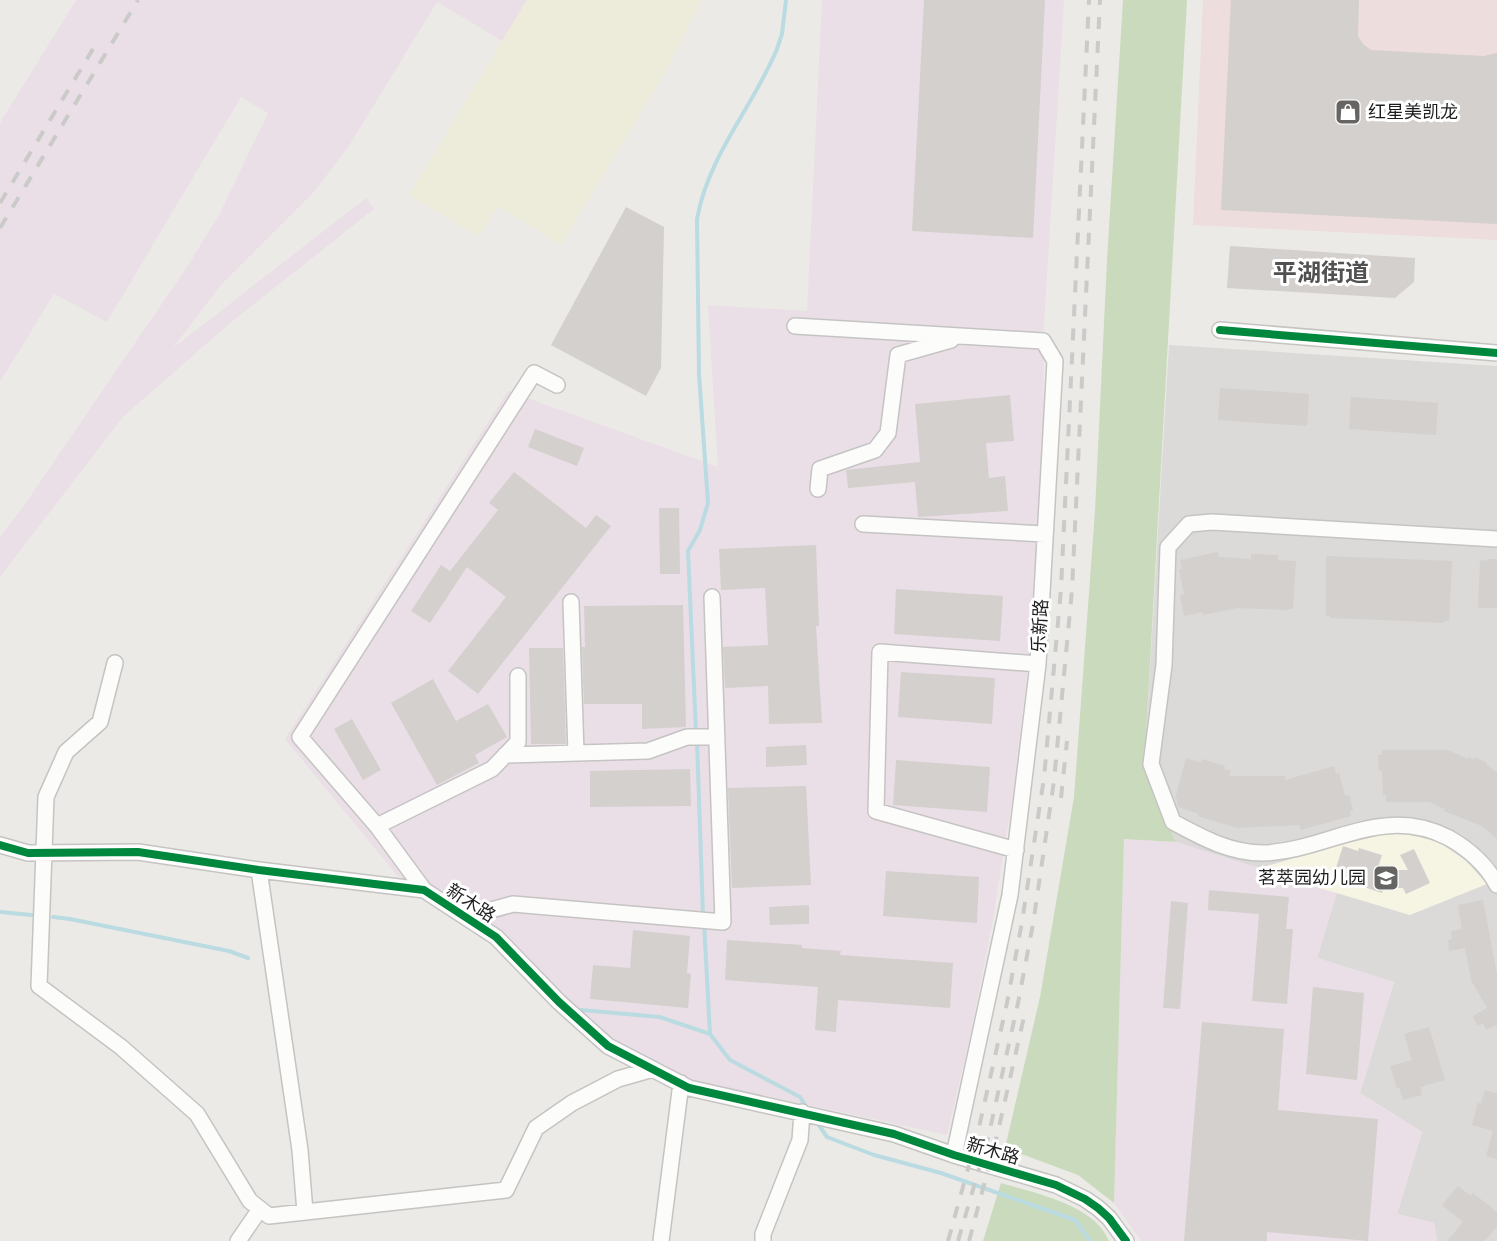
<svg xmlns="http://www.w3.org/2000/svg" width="1497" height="1241" viewBox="0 0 1497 1241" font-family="'Varela Round','Noto Sans SC',sans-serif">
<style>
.residential{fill:#dbdad8}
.commercial{fill:#edd}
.industrial{fill:#eadfe6}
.education{fill:#f6f4e2}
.farmland{fill:#edecda}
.forest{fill:#c9dbbc}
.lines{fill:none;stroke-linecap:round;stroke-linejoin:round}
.stream{stroke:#badbe1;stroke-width:4}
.building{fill:#d3d0ce}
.minor-casing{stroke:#c5c4c3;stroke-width:18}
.minor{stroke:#fcfcfb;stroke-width:15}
.rail{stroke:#cacac9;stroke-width:4;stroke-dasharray:12 12;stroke-linecap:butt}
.cycleway-casing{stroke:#fff;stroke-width:11}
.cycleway{stroke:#00873e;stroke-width:8}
.labels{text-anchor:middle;stroke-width:6;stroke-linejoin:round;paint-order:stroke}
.poi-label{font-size:18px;fill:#1e1e1e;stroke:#fff;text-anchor:start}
.street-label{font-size:18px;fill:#1e1e1e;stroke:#fff}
.district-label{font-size:24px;font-weight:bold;fill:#515151;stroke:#fff}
</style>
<rect width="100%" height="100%" fill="#eceae7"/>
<path class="residential" d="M1169 345 1497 366V1241H1437L1434 1223 1397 1214 1422 1132 1360 1093 1394 982 1317 958 1337 892 1410 915 1467 861 1443 845 1370 836 1257 869 1176 842 1144 770Z"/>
<path class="commercial" d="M1203 0H1497V240L1193 225Z"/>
<path class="industrial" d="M76 0H527L502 41 437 2 349 146 314 192 220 286 173 348 366 198 374 209 229 324 123 417 0 577V537L25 504 189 264 220 213 268 113 241 97 107 322 54 294 0 382V123Z
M822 0H1064L1044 325 1043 444 1037 564 1026 683 1012 801 993 919 970 1037 947 1135 692 1080 612 1040 565 996 501 931 426 882 400 879 285 739 508 391 718 467 708 305 807 311Z
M1124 839 1176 842 1337 892 1317 958 1394 982 1360 1093 1422 1132 1397 1214 1434 1223 1437 1241H1141L1114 1203Z"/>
<path class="education" d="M1400 833 1429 839 1443 845 1467 862 1487 884 1410 915 1257 869 1370 836Z"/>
<path class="farmland" d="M527 0H702L668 68 561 245 498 206 479 237 409 195Z"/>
<path class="forest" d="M1123 0H1187L1144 770 1176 842 1124 839 1114 1203 1078 1175 1005 1148 1040 997 1074 797 1095 511 1107 260Z
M1001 1183C1035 1193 1095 1205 1109 1241H983Z"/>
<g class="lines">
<path class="stream" d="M696 733 688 551 700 530 708 503 699 374 697 219C708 156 753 107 777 49L782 34 786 0
M697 741 703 916
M0 912 32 915
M53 917 70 919 229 951 248 958
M704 923 710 1034 730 1060 800 1097 807 1108
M581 1010 660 1017 710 1034
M816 1121 827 1137 874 1155 941 1173 1075 1220 1090 1241"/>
</g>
<path class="building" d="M924 0H1045L1033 238 912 231Z
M1231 0H1359L1358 36 1363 44 1371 50 1484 56 1497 53V224L1221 210Z
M626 207 664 227 661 368 646 396 551 345Z
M1230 246 1415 258 1414 282 1395 298 1227 288Z
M1220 388 1309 394 1307 426 1218 420Z
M1010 395 1014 441 986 443 989 478 1005 476 1008 511 918 517 915 482 848 488 846 470 920 462 915 404Z
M1351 397 1438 403 1436 435 1349 429Z
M535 429 584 448 577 466 528 447Z
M514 472 586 528 596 515 611 526 478 694 448 671 506 597 467 567 430 623 411 611 441 565 450 571 498 510 489 503Z
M659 508H679L680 574H660Z
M816 545 819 626H816L822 723 769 724 768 686 725 688 723 647 768 645 765 588 721 590 719 549Z
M1218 552 1219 557 1251 559V554L1278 555V560L1296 561 1293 609H1288V610L1237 608 1203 615V612L1184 616 1180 595 1184 594 1179 569H1182L1180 560Z
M1326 556 1452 561 1449 621H1444V623L1382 620 1330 618V616H1326Z
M1487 559H1497V608H1478L1480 560 1487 561Z
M896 589 1003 596 1000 641 894 634Z
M683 605 686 727 642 729V704H584L582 647H585L584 606Z
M529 648H563L566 744H531Z
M901 672 995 678 992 724 898 717Z
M433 679 456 721 488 704 507 737 475 755 479 763 437 785 391 703Z
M352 719 381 770 363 780 334 729Z
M806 745 807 765 766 767V747Z
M1382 750H1448L1468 759V757L1474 760 1475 757 1487 763 1486 765 1497 772V839L1482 826 1444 811 1445 809 1429 802H1386V795H1383L1382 771H1379L1378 755H1382Z
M1186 758 1201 763 1202 759 1225 766 1224 769 1231 771 1229 776H1285V780L1334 766 1336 774 1339 773 1345 796 1349 795 1353 810 1350 811 1351 816 1301 830 1299 825 1237 828 1198 816 1199 814 1178 807 1177 799 1175 798Z
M896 760 990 767 987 812 893 805Z
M690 769 691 806 590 807V771Z
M806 786 811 885 732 888 728 788Z
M1343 846 1358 851 1359 848 1382 855 1378 867 1390 870H1408L1400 855 1414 849 1430 883 1406 894 1403 888H1384L1382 893 1333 877Z
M886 871 979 877 977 923 883 916Z
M1209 890 1289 897 1286 929H1293L1287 1004 1252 1001 1259 914 1208 910Z
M1483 900 1497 974V1026L1496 1025 1486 1030 1483 1023 1478 1026 1473 1016 1487 1008 1471 980 1465 948 1449 951 1448 940 1452 939 1451 931 1462 929 1458 905Z
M1171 901 1188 903 1180 1009 1163 1008Z
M809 905V924L770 925 769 907Z
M633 930 690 936 687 973 691 974 688 1008 590 999 593 965 630 968Z
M727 940 802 945V948L841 951 840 955 953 963 950 1008 838 1000 836 1032 815 1030 818 987 725 980Z
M1313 987 1364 993 1357 1080 1306 1074Z
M1202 1022 1284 1029 1278 1110 1378 1119 1368 1241 1267 1232V1241H1184Z
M1429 1027 1445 1080 1420 1087 1422 1095 1403 1100 1399 1087 1397 1088 1390 1066 1412 1060 1404 1034Z
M1485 1090 1497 1094V1159L1486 1156 1493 1131 1472 1125 1478 1103H1481Z
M1458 1186 1471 1196 1473 1193 1497 1212V1226L1485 1241H1447L1463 1222 1442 1205Z"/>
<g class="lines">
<g class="minor-casing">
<path id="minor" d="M795 326 1043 341 1055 361 1038 664 1010 895 954 1155
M1220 330 1497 353
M818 489 820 469 875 450 888 433 898 355 951 340
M863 524 1045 534
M1497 539 1212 522 1189 524 1168 547 1164 665 1151 764 1173 822C1201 837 1229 853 1263 853 1328 851 1382 803 1449 838 1470 850 1486 864 1497 885
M571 602 576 753
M115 663 100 722 66 752 46 797 39 986 121 1047 197 1114 250 1201 269 1216 506 1190 536 1128 572 1103 618 1079 653 1069
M505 755 648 751 687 737H717
M377 826 492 769 518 742V676
M0 845 28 853 138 852 259 870 424 890 496 937 559 1002 608 1046 689 1088 894 1134 954 1155 1056 1185 1085 1199 1098 1208 1109 1218 1126 1241
M1016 850 876 811 880 652 1038 664
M259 870 300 1150 305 1212
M424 890 377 826 300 737 534 373 557 385
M466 917 513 904 723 922 712 597
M238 1241 260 1209
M661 1241 681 1083
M763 1241V1234L800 1140 802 1112"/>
</g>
<use href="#minor" class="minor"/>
<path class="rail" d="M0 203 99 39
M0 228 138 0
M1061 798 1067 741
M948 1241 977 1136 1007 1003 1022 922 1044 778 1061 589 1089 0
M958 1241 988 1138 1018 1003 1033 924 1054 781 1072 590 1100 0
M969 1241 996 1140 1024 1017"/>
<g class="cycleway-casing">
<path id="cycleway" d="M1220 330 1497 353
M0 845 28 853 138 852 259 870 424 890 496 937 559 1002 608 1046 689 1088 894 1134 954 1155 1056 1185 1085 1199 1098 1208 1109 1218 1126 1241"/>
</g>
<use href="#cycleway" class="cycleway"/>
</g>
<defs>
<g id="shop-square" transform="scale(1.35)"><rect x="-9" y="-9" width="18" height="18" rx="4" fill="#666564" stroke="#fff"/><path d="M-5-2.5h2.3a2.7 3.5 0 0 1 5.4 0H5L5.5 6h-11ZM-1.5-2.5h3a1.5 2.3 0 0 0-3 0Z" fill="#fff"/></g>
<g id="school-square" transform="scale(1.35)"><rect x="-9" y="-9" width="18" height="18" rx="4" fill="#666564" stroke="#fff"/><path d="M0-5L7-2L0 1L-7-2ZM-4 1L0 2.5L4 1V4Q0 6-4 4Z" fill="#fff"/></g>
</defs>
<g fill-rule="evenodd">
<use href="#shop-square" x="1348" y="112"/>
<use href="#school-square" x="1386" y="878"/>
</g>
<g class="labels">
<g class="poi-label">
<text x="1368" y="118">红星美凯龙</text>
<text x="1366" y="884" text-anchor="end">茗萃园幼儿园</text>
</g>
<g class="street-label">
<text transform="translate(1040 626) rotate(-87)" y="6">乐新路</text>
<text transform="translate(471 903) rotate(33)" y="6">新木路</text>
<text transform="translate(993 1151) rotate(16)" y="6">新木路</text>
</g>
<g class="district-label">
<text x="1321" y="281">平湖街道</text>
</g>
</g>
</svg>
